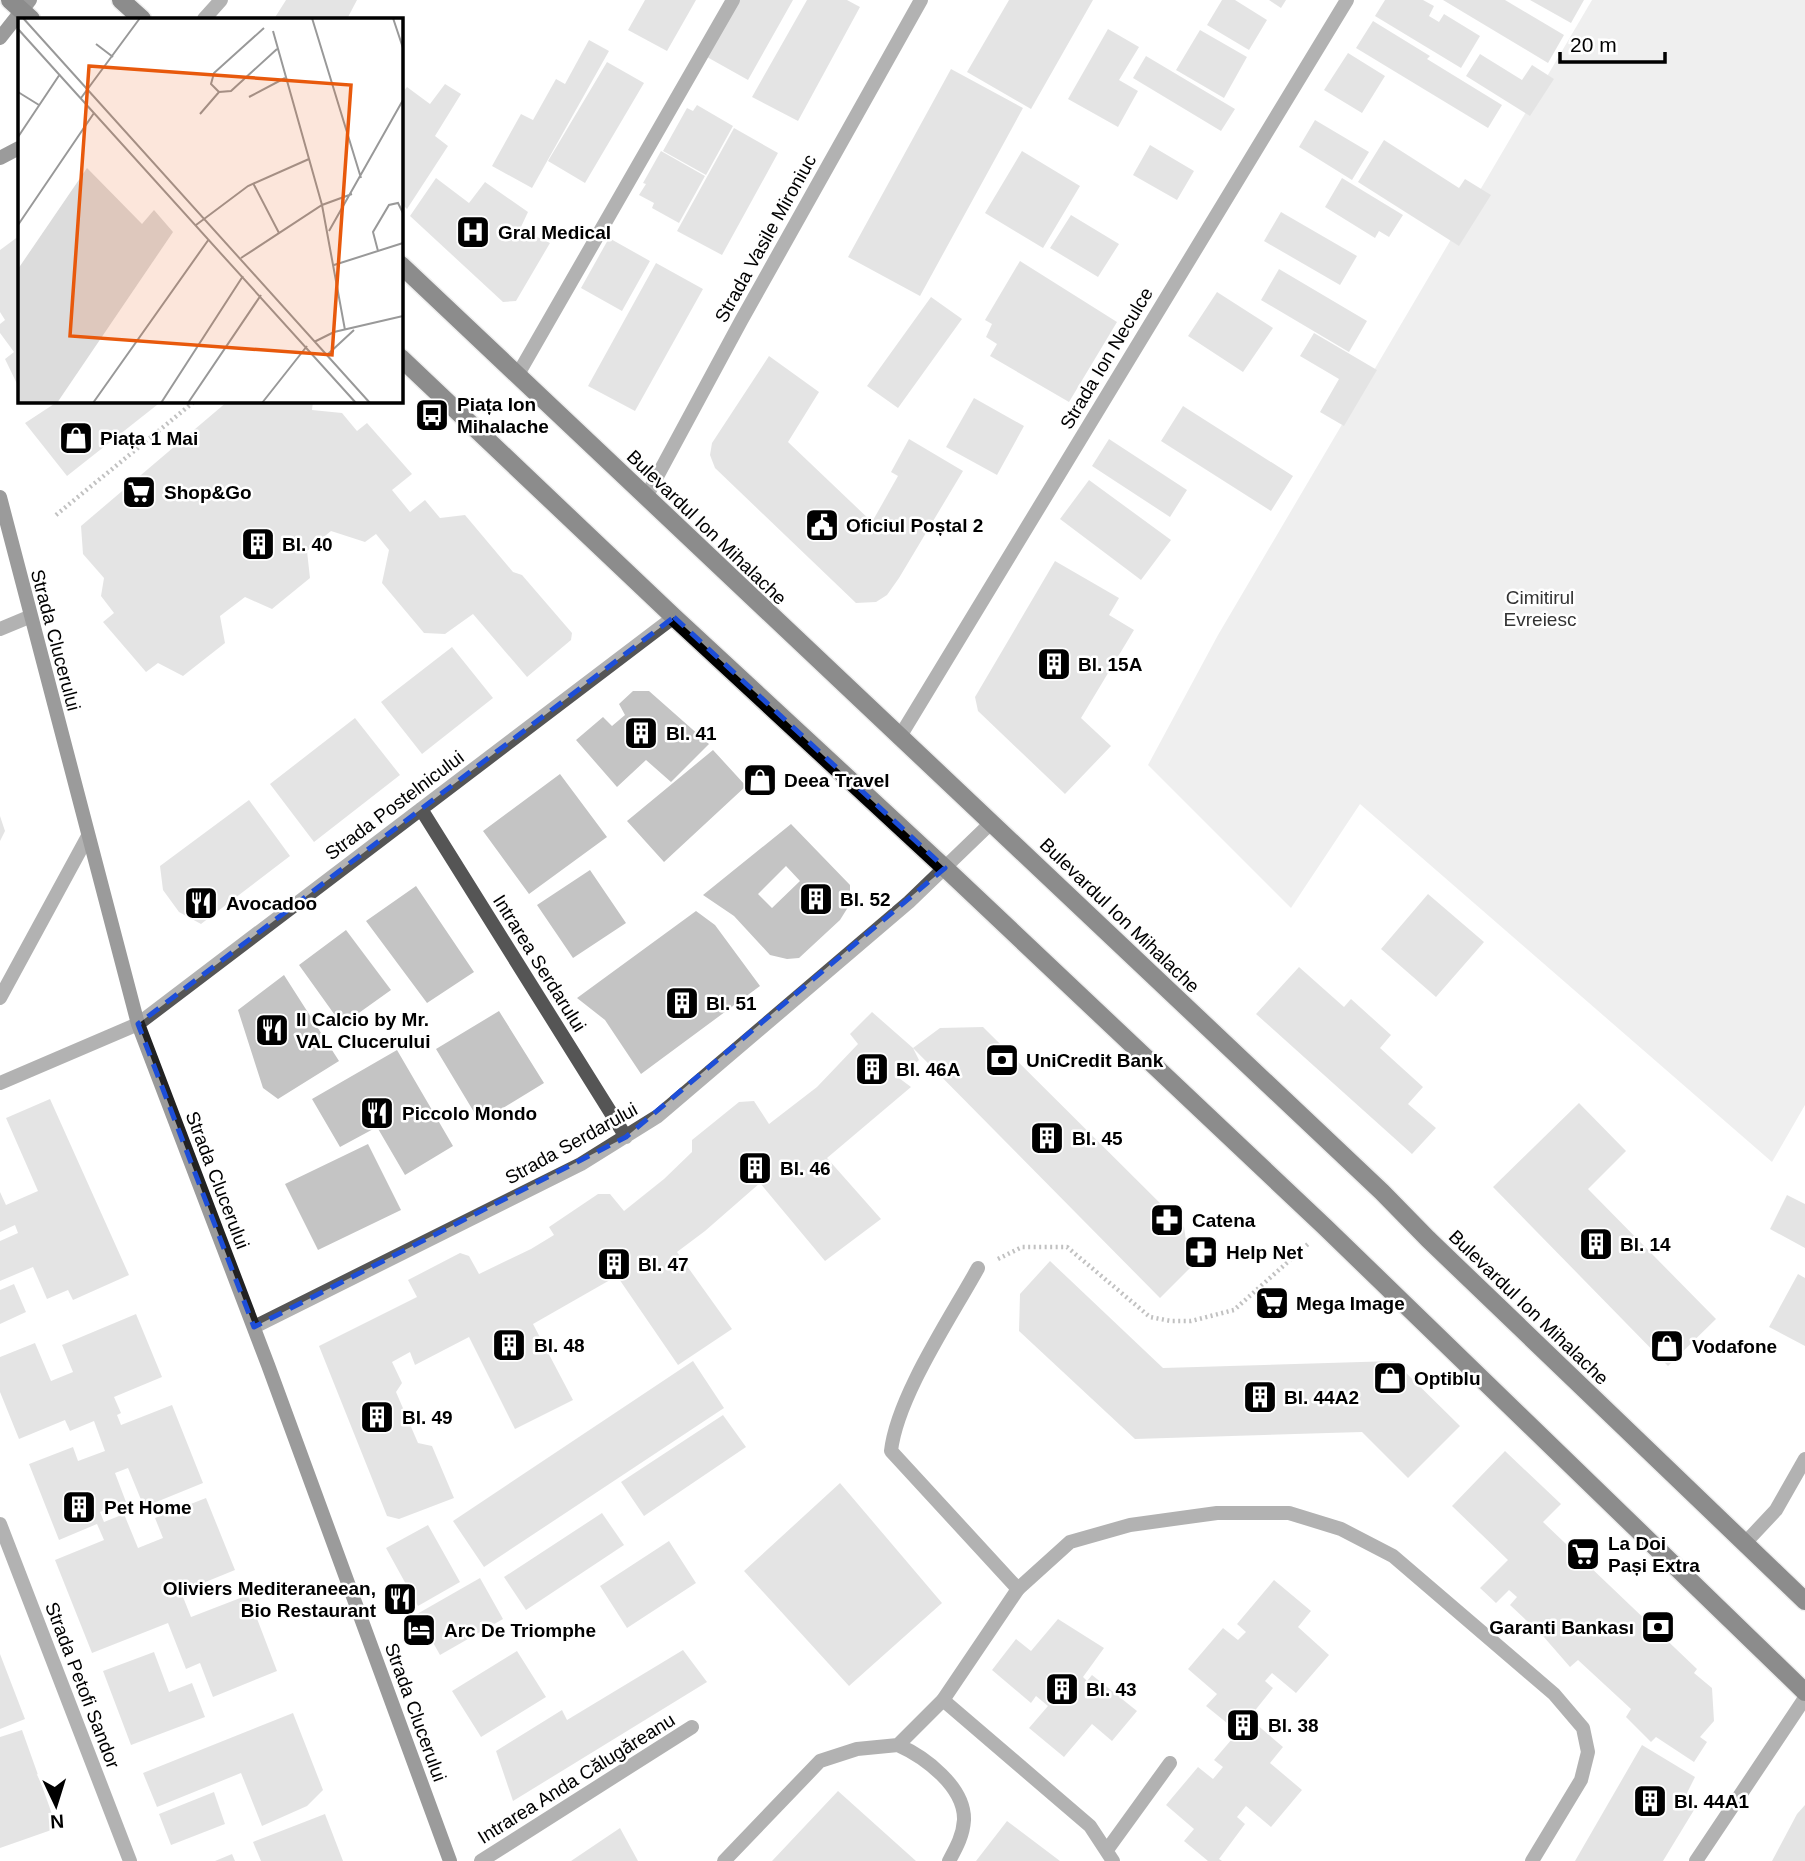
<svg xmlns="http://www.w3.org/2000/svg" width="1805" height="1861" viewBox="0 0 1805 1861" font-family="Helvetica,sans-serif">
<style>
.green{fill:#dcdcdc}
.building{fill:#c4c4c4;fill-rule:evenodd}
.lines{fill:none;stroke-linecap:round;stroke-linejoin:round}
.primary-casing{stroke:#dbdbdb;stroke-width:21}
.path{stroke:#777;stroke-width:4.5;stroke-dasharray:2 3.5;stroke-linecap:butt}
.lane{stroke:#555;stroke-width:14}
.street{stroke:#555;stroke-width:14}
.secondary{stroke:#222;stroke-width:14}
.primary{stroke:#000;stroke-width:18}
.marked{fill:none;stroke:#1d4ed8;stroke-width:5;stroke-dasharray:14 9;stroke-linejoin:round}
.labels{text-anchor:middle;stroke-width:5;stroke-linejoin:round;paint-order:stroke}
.poi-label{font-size:19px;font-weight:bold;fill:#000;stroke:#fff;text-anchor:start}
.street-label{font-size:19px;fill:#000;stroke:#fff}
.park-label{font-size:19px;fill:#333;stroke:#fff}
.inset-road{fill:none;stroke:#999;stroke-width:2}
.view{fill:#e8590c;fill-opacity:0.15;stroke:#e8590c;stroke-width:3.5}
.inset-edge{fill:none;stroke:#000;stroke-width:3.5}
</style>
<rect width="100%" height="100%" fill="#fff"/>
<path class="green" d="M1592 0H1805V1105L1772 1162 1360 804 1291 908 1148 765 1218 635Z"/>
<path class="building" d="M286 0H357L347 19H274Z
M645 0H696L667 51 628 30Z
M739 0H793L748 80 707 57Z
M807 0H847L860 7 798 121 752 97Z
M1009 0H1093L1031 109 967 72Z
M1222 0H1235L1267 20 1249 50 1207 25Z
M1269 0H1286L1281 8Z
M1385 0H1423L1434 6 1429 16 1439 22 1444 14 1480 36 1461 68 1375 16Z
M1443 0H1505L1564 35 1548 63Z
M1530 0H1584L1571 23Z
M1373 21 1430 56 1427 59 1502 105 1488 128 1356 48Z
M1108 29 1139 47 1119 80 1138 91 1118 127 1068 99Z
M1200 30 1247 57 1224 98 1176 70Z
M589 40 609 51 532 188 492 166 521 114 533 120 556 79 565 84Z
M1348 53 1385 76 1362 113 1324 90Z
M1480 54 1522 80 1532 65 1554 79 1530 116 1466 76Z
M1146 56 1235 109 1221 131 1133 78Z
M607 62 644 83 585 183 548 161Z
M951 69 1023 108 920 296 848 257Z
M445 84 461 94 435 136 448 146 407 209 401 203V94L407 87 430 104Z
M697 105 733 126 706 175 663 151 687 108 693 111Z
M1315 120 1369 152 1352 180 1299 147Z
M734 128 778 153 722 255 677 231Z
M1384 140 1459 188 1465 179 1491 195 1459 246 1358 182Z
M1150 145 1194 171 1177 200 1133 175Z
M661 151 705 176 679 223 652 208 654 203 639 195 646 184 643 183Z
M1022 151 1080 186 1043 248 985 213Z
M436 178 469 203 485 182 528 212 520 229 550 243 516 301 503 302 410 216Z
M1342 178 1403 215 1389 237 1379 231 1375 238 1325 207Z
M1281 212 1357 256 1340 285 1264 241Z
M1071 215 1119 244 1098 277 1050 248Z
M19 236V388L5 359 14 352 0 333V324L5 320 0 312V250Z
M609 238 650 261 622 311 581 288Z
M1020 261 1117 322 1069 402 990 356 997 344 986 337 992 324 985 320Z
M656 263 703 289 635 411 588 386Z
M1279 269 1367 321 1349 352 1261 300Z
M1217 292 1273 328 1243 372 1188 336Z
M931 297 962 319 898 408 867 386Z
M1314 333 1377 370 1344 426 1320 412 1339 379 1300 356Z
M769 356 819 392 788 442 872 522 898 476 891 472 909 439 963 471 899 578 887 595 876 602 856 603 715 468 710 455 712 443Z
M974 398 1024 426 997 475 946 447Z
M52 401H162L67 476 25 423 54 404Z
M228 401H313L312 410 342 413 357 431 367 423 412 474 392 490 410 512 425 500 440 518 465 515 513 572 522 575 572 633 571 640 527 677 473 614 445 634 424 633 382 583 389 550 376 534 365 542 331 531 307 551 310 578 272 609 245 597 220 616 225 643 183 676 158 663 146 672 103 622 114 613 101 596 104 578 83 554 81 526Z
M1183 406 1293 476 1271 511 1161 441Z
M1109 439 1187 490 1170 517 1092 466Z
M1089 480 1171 540 1141 580 1060 519Z
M1055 561 1119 598 1109 615 1134 630 1081 718 1111 746 1065 794 978 711 975 697Z
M452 647 493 698 422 754 381 702Z
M633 691H649L709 744 671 782 646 760 617 787 576 740 603 717 612 726 625 715 619 704Z
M355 718 400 775 314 842 270 784Z
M713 750 746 786 664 862 627 821Z
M560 774 607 837 529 894 483 831Z
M249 800 290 856 201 924 179 912 163 890 160 866Z
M0 816 5 831 0 841Z
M791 824 850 885V904L840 920 799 958 787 959 770 955 734 916 703 895ZM786 866 800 881 772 908 758 894Z
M590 870 626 923 573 958 537 905Z
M416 886 474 972 427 1003 366 921Z
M1428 894 1484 942 1436 997 1381 949Z
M696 911 715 925 760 986 641 1074 605 1020 577 998Z
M346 930 391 990 342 1025 299 965Z
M1299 967 1344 1007 1351 999 1391 1035 1380 1048 1423 1087 1408 1104 1436 1128 1412 1154 1256 1014Z
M284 975 339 1061 278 1099 263 1088 238 1010Z
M499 1011 544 1083 480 1122 436 1049Z
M872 1012 913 1048 940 1028 983 1027 1184 1227 1190 1268 1160 1298 913 1048 919 1060 899 1078 911 1087 827 1158 881 1219 825 1261 760 1183 705 1231 677 1252 732 1329 678 1365 617 1276 533 1324 573 1400 515 1429 469 1337 415 1365 410 1352 392 1362 402 1383 396 1392 418 1443 432 1446 454 1498 399 1519 387 1516 319 1346 417 1297 408 1280 460 1253 469 1256 479 1274 531 1249 554 1235 549 1227 598 1194H610L624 1211 664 1179 692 1152V1140L739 1102 754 1101 769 1124 817 1087 858 1044 850 1034Z
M397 1050 453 1146 405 1175 377 1127 340 1147 312 1099Z
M50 1099 129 1275 73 1300 68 1290 47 1299 33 1267 0 1281V1241L18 1233 15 1225 0 1232V1192L6 1205 38 1191 6 1118Z
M1579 1103 1626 1151 1588 1189 1716 1319 1668 1366 1493 1187Z
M368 1144 401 1210 318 1250 285 1184Z
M1787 1195 1805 1204V1248L1770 1229Z
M1050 1261 1163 1368 1394 1361 1460 1426 1408 1478 1362 1432 1135 1439 1019 1331 1020 1294Z
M1798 1274 1805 1278V1346L1769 1327Z
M14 1284 26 1312 0 1324V1290Z
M136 1314 162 1377 114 1397 121 1413 117 1415 121 1425 172 1405 203 1483 144 1507 128 1468 115 1473 126 1502 100 1512 104 1522 124 1514 138 1548 163 1538 155 1518 206 1498 235 1570 181 1592 191 1617 248 1595 277 1671 213 1697 200 1663 186 1669 168 1623 92 1653 55 1560 104 1540 97 1524 59 1540 29 1464 73 1447 78 1461 105 1451 94 1421 70 1431 65 1420 19 1439 0 1392V1357L35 1343 51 1381 73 1372 62 1345Z
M693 1361 724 1408 484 1567 453 1521Z
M723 1415 746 1447 644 1516 621 1482Z
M1505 1451 1561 1504 1543 1522 1697 1669 1694 1673 1712 1688 1714 1721 1700 1737 1707 1742 1694 1762 1656 1737 1651 1742 1626 1717 1631 1709 1578 1660 1570 1667 1543 1636 1510 1605 1517 1597 1509 1590 1496 1603 1480 1588 1508 1560 1452 1506Z
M840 1483 942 1603 849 1686 744 1571Z
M602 1513 624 1545 526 1610 504 1577Z
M428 1525 460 1582 418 1606 386 1548Z
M669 1541 696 1583 627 1628 600 1586Z
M480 1578 503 1619 440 1655 417 1614Z
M1274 1580 1311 1611 1298 1627 1329 1655 1296 1693 1272 1673 1265 1681 1273 1688 1249 1718 1283 1747 1270 1763 1302 1790 1271 1827 1246 1806 1237 1817 1245 1824 1219 1859 1222 1861H1208L1184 1841 1194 1829 1166 1805 1198 1767 1213 1779 1223 1767 1214 1760 1238 1732 1206 1706 1217 1694 1188 1669 1223 1628 1238 1640 1246 1632 1237 1624Z
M1058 1619 1104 1648 1083 1677 1087 1681 1092 1675 1137 1711 1112 1741 1092 1724 1064 1757 1029 1728 1048 1706 1036 1696 1031 1703 992 1670 1016 1639 1031 1651Z
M683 1650 707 1682 513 1801 496 1751 562 1710 567 1720Z
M517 1651 546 1697 481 1737 452 1691Z
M154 1652 169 1692 192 1683 205 1717 131 1745 103 1671Z
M0 1654 25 1719 0 1729Z
M293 1713 323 1790 307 1806 262 1826 241 1773 157 1807 143 1773Z
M22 1730 57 1828 0 1848V1737Z
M1642 1745 1695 1777 1687 1793 1694 1810 1663 1861H1575Z
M838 1791 916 1861H772Z
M214 1792 225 1824 171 1845 159 1814Z
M1805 1805V1861H1772L1797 1814Z
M325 1814 343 1861H261L253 1842Z
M1007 1821 1060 1861H976Z
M620 1828 638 1861H571Z
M232 1854 235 1861H215Z"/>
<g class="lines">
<g class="primary-casing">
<path id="primary" d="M10 0 31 19
M121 0 142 19
M401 265 1382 1192 1428 1239 1805 1601
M401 358 674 617 945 868 1325 1227 1805 1692"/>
</g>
<path class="path" d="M56 515 195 401
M998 1259 1022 1247H1067L1150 1317 1171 1321H1191L1234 1310 1308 1244"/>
<path class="lane" d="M978 1268C951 1317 897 1397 891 1451L1018 1589 1070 1542 1130 1525 1217 1513H1289L1341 1529 1393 1556 1554 1694 1583 1728 1588 1752 1581 1780 1532 1861
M943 1700 1090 1826 1113 1861
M1107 1850 1170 1763"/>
<path class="street" d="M204 19 221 0
M517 376 733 0
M646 497 741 321 921 0
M0 629 29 617
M899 738 1347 0
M421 809 626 1137
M0 998 88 836
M0 1083 138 1024 674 617
M254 1327 581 1164 658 1116 909 902 992 822
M0 1524 130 1861
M1746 1542 1776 1510 1805 1459
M898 1745C925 1757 965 1787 964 1820 963 1836 956 1848 949 1861
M481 1861 692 1727
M724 1861 820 1761 857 1749 898 1745 943 1700 1018 1589
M1696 1861 1805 1698"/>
<path class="secondary" d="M0 38 30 0
M0 158 19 148
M0 497 138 1024 268 1365 450 1861"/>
<use href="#primary" class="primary"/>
</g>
<path d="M0 0H1805V1861H0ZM674 617 945 868 626 1137 254 1327 138 1024Z" fill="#fff" fill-opacity=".55" fill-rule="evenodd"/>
<path class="marked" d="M674 617 945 868 626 1137 254 1327 138 1024Z"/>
<defs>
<g id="hospital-square" transform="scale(1.75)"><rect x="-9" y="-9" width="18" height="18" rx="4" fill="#000" stroke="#fff"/><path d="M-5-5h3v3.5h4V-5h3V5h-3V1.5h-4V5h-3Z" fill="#fff"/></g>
<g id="bus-square" transform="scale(1.75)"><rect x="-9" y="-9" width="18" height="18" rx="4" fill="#000" stroke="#fff"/><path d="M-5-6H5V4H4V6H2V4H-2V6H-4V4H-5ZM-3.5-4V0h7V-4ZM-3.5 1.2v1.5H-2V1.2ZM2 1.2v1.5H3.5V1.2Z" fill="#fff"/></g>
<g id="shop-square" transform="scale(1.75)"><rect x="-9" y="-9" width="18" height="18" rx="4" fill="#000" stroke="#fff"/><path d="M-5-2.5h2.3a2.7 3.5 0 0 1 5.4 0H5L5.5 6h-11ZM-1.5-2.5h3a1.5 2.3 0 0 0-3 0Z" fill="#fff"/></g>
<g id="supermarket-square" transform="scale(1.75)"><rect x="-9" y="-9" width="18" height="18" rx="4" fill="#000" stroke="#fff"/><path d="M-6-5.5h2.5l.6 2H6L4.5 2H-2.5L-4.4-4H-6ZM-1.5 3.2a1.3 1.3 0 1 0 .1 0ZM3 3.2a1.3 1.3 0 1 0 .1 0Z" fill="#fff"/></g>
<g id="civic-square" transform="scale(1.75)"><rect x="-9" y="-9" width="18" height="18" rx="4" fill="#000" stroke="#fff"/><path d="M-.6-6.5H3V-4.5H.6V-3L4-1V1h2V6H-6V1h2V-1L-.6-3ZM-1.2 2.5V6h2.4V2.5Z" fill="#fff"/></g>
<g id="building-square" transform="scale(1.75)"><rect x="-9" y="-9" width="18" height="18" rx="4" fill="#000" stroke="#fff"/><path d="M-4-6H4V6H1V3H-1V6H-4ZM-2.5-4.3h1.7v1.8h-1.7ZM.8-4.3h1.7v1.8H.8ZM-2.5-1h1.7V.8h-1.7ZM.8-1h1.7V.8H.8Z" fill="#fff"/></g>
<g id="restaurant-square" transform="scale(1.75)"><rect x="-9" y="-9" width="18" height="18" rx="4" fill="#000" stroke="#fff"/><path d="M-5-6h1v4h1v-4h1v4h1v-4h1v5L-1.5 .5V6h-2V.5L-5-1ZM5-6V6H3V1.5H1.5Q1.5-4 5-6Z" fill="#fff"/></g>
<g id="bank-square" transform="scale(1.75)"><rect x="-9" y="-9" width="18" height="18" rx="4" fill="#000" stroke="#fff"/><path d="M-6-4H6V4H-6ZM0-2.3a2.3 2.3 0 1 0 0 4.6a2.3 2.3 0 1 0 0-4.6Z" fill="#fff"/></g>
<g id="pharmacy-square" transform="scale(1.75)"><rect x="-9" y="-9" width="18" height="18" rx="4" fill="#000" stroke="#fff"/><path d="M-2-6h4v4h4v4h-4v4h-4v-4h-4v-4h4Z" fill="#fff"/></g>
<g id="hotel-square" transform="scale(1.75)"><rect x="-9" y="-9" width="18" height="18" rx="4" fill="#000" stroke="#fff"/><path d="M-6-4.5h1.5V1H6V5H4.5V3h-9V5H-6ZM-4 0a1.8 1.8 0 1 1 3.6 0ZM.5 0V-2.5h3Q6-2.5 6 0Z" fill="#fff"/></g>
</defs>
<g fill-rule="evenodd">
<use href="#hospital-square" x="473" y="232"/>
<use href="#bus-square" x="432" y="415"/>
<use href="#shop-square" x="76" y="438"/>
<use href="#supermarket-square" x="139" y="492"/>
<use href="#civic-square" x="822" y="525"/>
<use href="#building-square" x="258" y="544"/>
<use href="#building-square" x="1054" y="664"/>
<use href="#building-square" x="641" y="733"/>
<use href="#shop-square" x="760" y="780"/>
<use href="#building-square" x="816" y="899"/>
<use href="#restaurant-square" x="201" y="903"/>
<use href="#building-square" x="682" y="1003"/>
<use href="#restaurant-square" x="272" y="1030"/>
<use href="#bank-square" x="1002" y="1060"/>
<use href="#building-square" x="872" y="1069"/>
<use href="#restaurant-square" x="377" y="1113"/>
<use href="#building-square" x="1047" y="1138"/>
<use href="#building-square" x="755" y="1168"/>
<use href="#pharmacy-square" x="1167" y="1220"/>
<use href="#building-square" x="1596" y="1244"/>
<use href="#pharmacy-square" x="1201" y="1252"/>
<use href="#building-square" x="614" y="1264"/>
<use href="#supermarket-square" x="1272" y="1303"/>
<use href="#building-square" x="509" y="1345"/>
<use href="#shop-square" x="1667" y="1346"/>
<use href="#shop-square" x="1390" y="1378"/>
<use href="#building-square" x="1260" y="1397"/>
<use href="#building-square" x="377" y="1417"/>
<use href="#building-square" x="79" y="1507"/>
<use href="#supermarket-square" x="1583" y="1554"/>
<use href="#restaurant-square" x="400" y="1599"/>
<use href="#bank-square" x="1658" y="1627"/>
<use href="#hotel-square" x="419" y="1630"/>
<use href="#building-square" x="1062" y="1689"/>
<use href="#building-square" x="1243" y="1725"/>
<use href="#building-square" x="1650" y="1801"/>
</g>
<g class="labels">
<g class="poi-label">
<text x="498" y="239">Gral Medical</text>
<text x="457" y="411">Piața Ion<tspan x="457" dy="22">Mihalache</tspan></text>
<text x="100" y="445">Piața 1 Mai</text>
<text x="164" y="499">Shop&amp;Go</text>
<text x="846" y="532">Oficiul Poștal 2</text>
<text x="282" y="551">Bl. 40</text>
<text x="1078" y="671">Bl. 15A</text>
<text x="666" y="740">Bl. 41</text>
<text x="784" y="787">Deea Travel</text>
<text x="840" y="906">Bl. 52</text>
<text x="226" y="910">Avocadoo</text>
<text x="706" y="1010">Bl. 51</text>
<text x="296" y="1026">Il Calcio by Mr.<tspan x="296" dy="22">VAL Clucerului</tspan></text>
<text x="1026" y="1067">UniCredit Bank</text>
<text x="896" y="1076">Bl. 46A</text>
<text x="402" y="1120">Piccolo Mondo</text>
<text x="1072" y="1145">Bl. 45</text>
<text x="780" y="1175">Bl. 46</text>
<text x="1192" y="1227">Catena</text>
<text x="1620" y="1251">Bl. 14</text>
<text x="1226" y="1259">Help Net</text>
<text x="638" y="1271">Bl. 47</text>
<text x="1296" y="1310">Mega Image</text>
<text x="534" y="1352">Bl. 48</text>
<text x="1692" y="1353">Vodafone</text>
<text x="1414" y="1385">Optiblu</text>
<text x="1284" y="1404">Bl. 44A2</text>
<text x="402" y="1424">Bl. 49</text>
<text x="104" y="1514">Pet Home</text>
<text x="1608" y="1550">La Doi<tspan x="1608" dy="22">Pași Extra</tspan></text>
<text x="376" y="1595" text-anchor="end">Oliviers Mediteraneean,<tspan x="376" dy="22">Bio Restaurant</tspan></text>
<text x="1634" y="1634" text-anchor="end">Garanti Bankası</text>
<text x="444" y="1637">Arc De Triomphe</text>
<text x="1086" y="1696">Bl. 43</text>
<text x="1268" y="1732">Bl. 38</text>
<text x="1674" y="1808">Bl. 44A1</text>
</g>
<g class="street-label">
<text transform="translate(765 238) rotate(-61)" y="7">Strada Vasile Mironiuc</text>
<text transform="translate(1106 358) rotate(-59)" y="7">Strada Ion Neculce</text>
<text transform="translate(707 527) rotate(44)" y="7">Bulevardul Ion Mihalache</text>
<text transform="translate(56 640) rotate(75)" y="7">Strada Clucerului</text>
<text transform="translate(394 805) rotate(-37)" y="7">Strada Postelnicului</text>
<text transform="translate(1120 915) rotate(44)" y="7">Bulevardul Ion Mihalache</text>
<text transform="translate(540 963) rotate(58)" y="7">Intrarea Serdarului</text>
<text transform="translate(571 1143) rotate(-29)" y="7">Strada Serdarului</text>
<text transform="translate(218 1180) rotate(69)" y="7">Strada Clucerului</text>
<text transform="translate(1529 1307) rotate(44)" y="7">Bulevardul Ion Mihalache</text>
<text transform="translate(83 1685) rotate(69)" y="7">Strada Petofi Sandor</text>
<text transform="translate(416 1712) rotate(70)" y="7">Strada Clucerului</text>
<text transform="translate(576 1778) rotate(-32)" y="7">Intrarea Anda Călugăreanu</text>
</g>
<g class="park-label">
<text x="1540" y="604">Cimitirul<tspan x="1540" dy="22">Evreiesc</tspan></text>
</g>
</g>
<g transform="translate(18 18)">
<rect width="385" height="385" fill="#fff"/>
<path d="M69 150 124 206 136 192 155 214 39 385H0V251Z" fill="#dcdcdc"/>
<path class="inset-road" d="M5 0 352 385M294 0 343 160M375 0 385 30M0 11 338 385M255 13 304 187 327 312M78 26 95 39M0 74 21 87M201 74 193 66 196 55 246 10M231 79 267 60M63 80 122 0M182 96 201 74 213 73 259 31M0 119 42 56M235 165 261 215M0 207 76 95M178 207 230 168 291 141M311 213 385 82M360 233 355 214 371 187 380 185 385 195M223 240 304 187 334 176M316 247 385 225M296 324 316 314 385 298M309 337 336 312M75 385 191 221M143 385 225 258M170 385 243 277M244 385 289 328"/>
<path class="view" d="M71 48 333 67 314 337 52 318Z"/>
<rect width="385" height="385" class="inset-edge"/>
</g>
<g transform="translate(56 1805) rotate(176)" stroke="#ffffff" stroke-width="5" paint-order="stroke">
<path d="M0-5L12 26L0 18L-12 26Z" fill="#000000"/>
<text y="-10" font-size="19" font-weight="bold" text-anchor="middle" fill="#000000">N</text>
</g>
<path d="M1560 52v10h105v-10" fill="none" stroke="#000000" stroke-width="3.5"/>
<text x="1570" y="52" font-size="21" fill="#000000" stroke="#ffffff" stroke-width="5" paint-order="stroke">20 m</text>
</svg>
